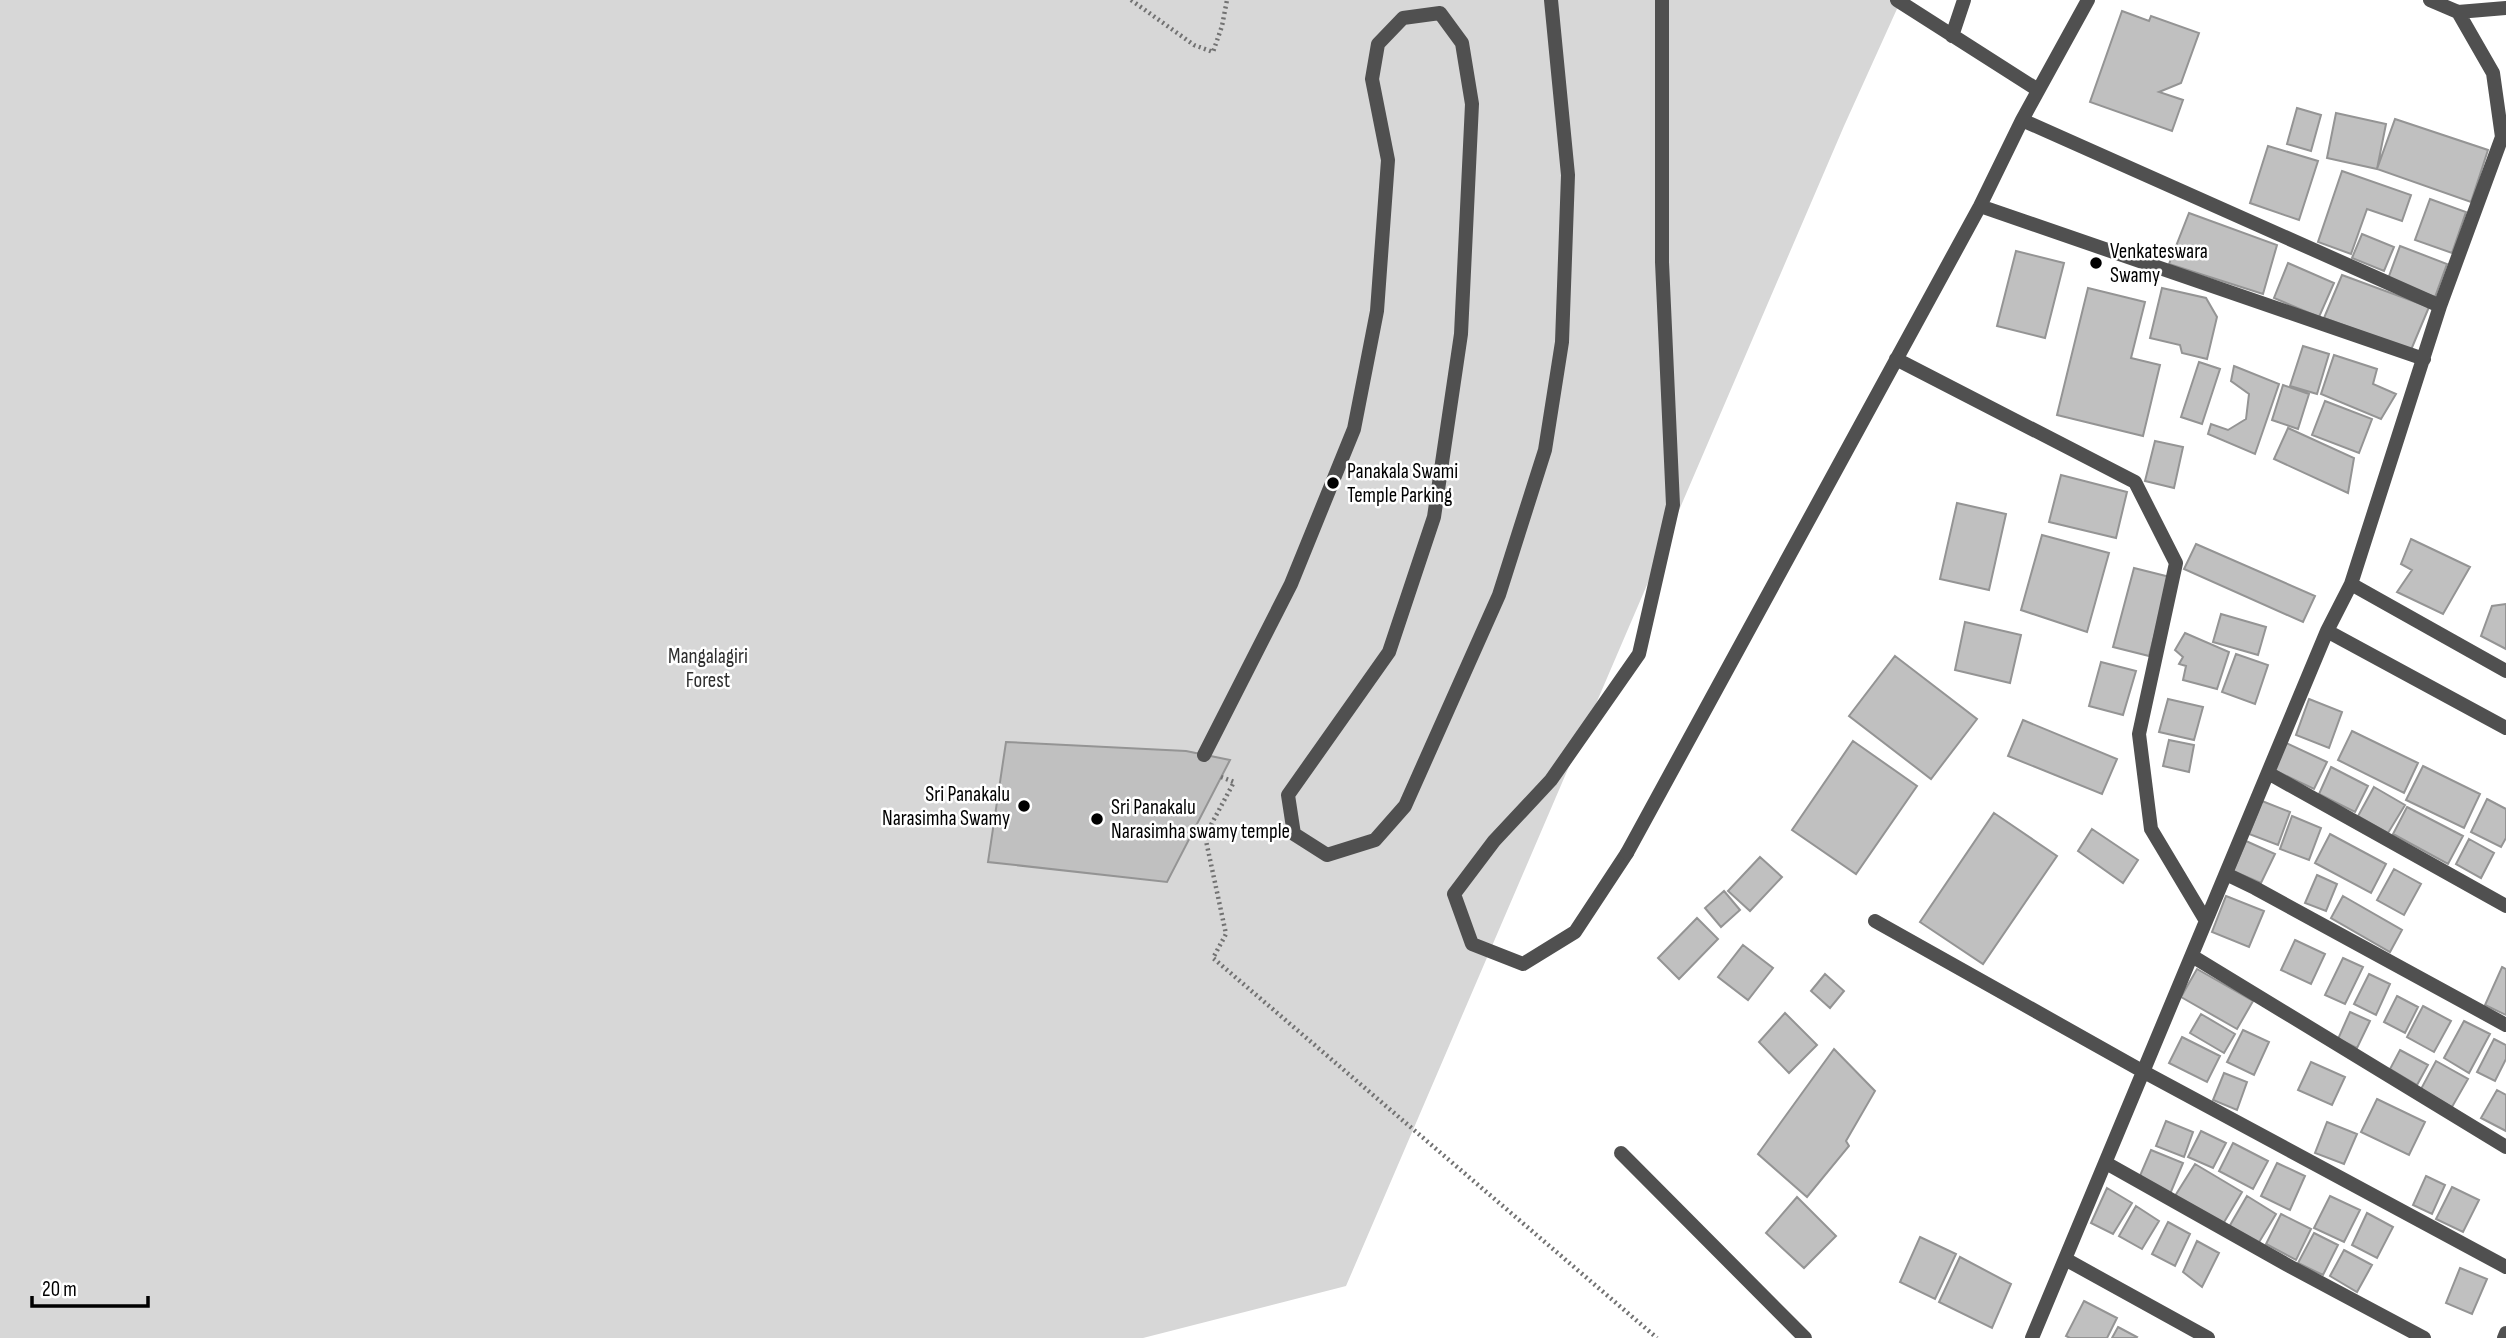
<svg xmlns="http://www.w3.org/2000/svg" width="2506" height="1338" viewBox="0 0 2506 1338" font-family="'Sofia Sans Condensed',sans-serif">
<style>
.green{fill:#d7d7d7}
.building{fill:#c0c0c0;stroke:#949494;stroke-width:2}
.lines{fill:none;stroke-linecap:round;stroke-linejoin:round}
.path{stroke:#727272;stroke-width:4.5;stroke-dasharray:2 3.5;stroke-linecap:butt}
.service{stroke:#505050;stroke-width:14}
.minor{stroke:#505050;stroke-width:14}
.poi-dot{fill:#000;stroke:#fff;stroke-width:2.5}
.labels{text-anchor:middle;stroke-width:5;stroke-linejoin:round;paint-order:stroke}
.poi-label{font-size:21px;fill:#000;stroke:#fff;text-anchor:start}
.park-label{font-size:21px;fill:#2e2e2e;stroke:#fff}
</style>
<rect width="100%" height="100%" fill="#fff"/>
<path class="green" d="M0 0H1901L1844 126 1346 1286 1143 1338H0Z"/>
<path class="building" d="M2122 11 2149 21 2151 16 2199 33 2181 83 2159 92 2183 100 2172 131 2090 102Z
M2297 108 2321 115 2311 151 2287 144Z
M2336 113 2386 124 2377 169 2327 158Z
M2395 119 2488 150 2471 202 2377 169Z
M2268 146 2318 161 2299 220 2250 203Z
M2342 171 2411 195 2402 221 2367 209 2351 254 2318 242Z
M2430 199 2466 212 2452 253 2415 240Z
M2189 213 2277 245 2263 294 2169 264Z
M2362 234 2394 247 2384 271 2352 258Z
M2400 246 2447 264 2435 297 2388 279Z
M2016 251 2064 263 2045 338 1997 326Z
M2288 263 2334 283 2319 317 2274 298Z
M2342 275 2429 307 2411 350 2324 318Z
M2088 288 2145 302 2131 358 2160 365 2143 436 2057 415Z
M2162 288 2206 298 2217 317 2207 359 2182 353 2180 345 2150 338Z
M2303 346 2329 354 2317 394 2290 386Z
M2334 355 2377 369 2373 384 2396 394 2381 419 2321 394Z
M2199 362 2220 369 2202 424 2181 417Z
M2234 366 2279 384 2255 454 2208 434 2211 424 2228 430 2246 419 2249 394 2231 381Z
M2283 385 2309 394 2298 429 2272 420Z
M2325 401 2372 419 2359 453 2312 435Z
M2288 428 2354 458 2348 493 2274 459Z
M2155 441 2183 447 2174 488 2145 481Z
M2061 475 2127 492 2116 538 2049 522Z
M1957 503 2006 514 1989 590 1940 579Z
M2042 535 2109 553 2087 632 2021 610Z
M2411 539 2470 567 2443 614 2397 592 2412 570 2401 564Z
M2196 544 2315 596 2303 622 2184 569Z
M2134 568 2170 577 2149 656 2113 647Z
M2506 604V649L2481 636 2492 606Z
M2221 614 2266 627 2258 655 2213 642Z
M1965 622 2021 635 2010 683 1955 670Z
M2185 633 2229 652 2217 689 2183 680 2186 666 2179 664 2183 657 2175 650Z
M2236 654 2268 665 2255 704 2222 692Z
M1895 656 1977 719 1931 779 1849 716Z
M2101 662 2136 671 2123 715 2089 706Z
M2168 699 2203 707 2194 740 2159 732Z
M2309 699 2342 712 2329 748 2296 735Z
M2023 720 2117 759 2102 794 2008 756Z
M2352 731 2418 763 2404 793 2338 760Z
M2169 740 2194 745 2189 772 2163 766Z
M1853 741 1917 786 1856 874 1792 830Z
M1006 742 1186 751 1230 760 1167 882 988 862Z
M2286 743 2327 762 2314 789 2274 770Z
M2423 766 2480 794 2464 828 2406 800Z
M2331 767 2368 786 2355 812 2319 794Z
M2374 787 2405 805 2388 833 2358 816Z
M2487 799 2506 809V838L2501 847 2471 832Z
M2262 801 2290 812 2278 845 2249 834Z
M2407 807 2463 836 2448 864 2393 834Z
M1994 813 2057 856 1983 964 1920 922Z
M2292 816 2321 828 2309 860 2280 849Z
M2092 829 2138 860 2123 883 2078 851Z
M2330 834 2386 864 2371 893 2315 863Z
M2469 839 2494 853 2481 878 2456 864Z
M2246 841 2275 854 2261 883 2233 871Z
M1760 857 1782 877 1750 911 1728 891Z
M2394 869 2421 884 2404 915 2377 900Z
M2317 875 2337 884 2326 911 2305 903Z
M1724 891 1740 910 1721 927 1705 908Z
M2226 896 2264 911 2249 947 2212 932Z
M2343 896 2402 930 2390 952 2331 918Z
M1697 918 1718 939 1679 979 1658 958Z
M2295 940 2325 954 2311 984 2281 970Z
M1743 945 1773 968 1748 1000 1718 977Z
M2343 958 2363 967 2345 1004 2325 995Z
M2502 967 2506 969V1015L2485 1005Z
M2197 969 2253 1001 2237 1029 2181 997Z
M1825 974 1844 991 1830 1008 1811 991Z
M2369 974 2390 984 2376 1015 2354 1004Z
M2397 996 2418 1007 2405 1033 2384 1022Z
M2423 1006 2451 1021 2434 1052 2407 1037Z
M2350 1012 2370 1021 2357 1048 2338 1039Z
M1785 1013 1817 1045 1789 1073 1759 1042Z
M2201 1014 2235 1034 2224 1053 2190 1033Z
M2464 1021 2490 1034 2469 1073 2444 1058Z
M2243 1030 2269 1042 2254 1075 2227 1062Z
M2182 1037 2220 1056 2207 1082 2169 1063Z
M2494 1039 2506 1045V1059L2495 1081 2477 1072Z
M1834 1049 1875 1091 1846 1141 1849 1146 1807 1197 1758 1154Z
M2400 1050 2428 1065 2417 1085 2390 1069Z
M2436 1061 2468 1079 2452 1107 2421 1089Z
M2311 1062 2345 1077 2332 1105 2298 1090Z
M2224 1073 2247 1082 2237 1110 2213 1100Z
M2497 1090 2506 1095V1131L2481 1118Z
M2377 1099 2425 1122 2409 1155 2361 1132Z
M2166 1121 2193 1132 2184 1157 2156 1146Z
M2327 1122 2357 1134 2344 1164 2315 1153Z
M2201 1131 2226 1143 2213 1168 2188 1157Z
M2233 1143 2268 1161 2253 1189 2219 1171Z
M2151 1150 2183 1163 2170 1194 2139 1178Z
M2277 1163 2305 1176 2290 1210 2261 1196Z
M2195 1164 2242 1192 2223 1224 2175 1196Z
M2426 1176 2445 1185 2432 1214 2413 1205Z
M2452 1187 2479 1200 2463 1232 2436 1219Z
M2107 1188 2132 1203 2113 1234 2091 1223Z
M2247 1196 2276 1214 2258 1244 2229 1227Z
M2330 1196 2360 1210 2344 1242 2314 1228Z
M1797 1197 1836 1236 1804 1268 1766 1233Z
M2136 1206 2159 1221 2142 1249 2119 1236Z
M2367 1213 2393 1227 2377 1258 2352 1245Z
M2281 1214 2311 1229 2296 1260 2266 1244Z
M2168 1222 2190 1234 2175 1266 2152 1254Z
M2314 1233 2338 1245 2323 1275 2298 1263Z
M1920 1237 1956 1254 1935 1299 1900 1282Z
M2197 1241 2219 1253 2202 1287 2183 1272Z
M2344 1250 2372 1265 2357 1292 2330 1276Z
M1960 1257 2011 1284 1992 1328 1939 1302Z
M2460 1268 2487 1279 2472 1314 2446 1303Z
M2084 1301 2117 1318 2107 1338H2070L2066 1336Z
M2118 1327 2137 1337 2136 1338H2112Z"/>
<g class="lines">
<path class="path" d="M1131 0 1194 45 1213 52 1222 26 1227 0
M1221 777 1234 782 1205 836 1226 934 1213 958 1657 1338"/>
<path class="service" d="M1204 755 1291 584 1354 429 1377 311 1388 160 1372 79 1378 44 1403 18 1440 13 1462 43 1472 104 1461 334 1434 517 1389 652 1288 795 1294 834 1327 855 1375 840 1405 806 1499 595 1545 450 1562 342 1568 175 1551 0
M1627 853 1575 932 1523 964 1472 944 1454 894 1494 841 1551 780 1639 654 1673 505 1662 262V0"/>
<path class="minor" d="M1897 0 2038 90
M2458 12 2506 8
M1952 36 1964 0
M2022 120 2440 306
M1980 206 2424 359
M1896 359 2135 482 2176 563 2139 734 2151 829 2206 921
M2351 584 2506 671
M2327 631 2506 728
M2268 773 2506 906
M1627 853 1980 206 2022 120 2088 0
M2226 874 2255 888 2506 1025
M1875 921 2144 1072 2506 1267
M2192 956 2506 1147
M1621 1153 1805 1338
M2106 1163 2291 1267 2424 1338
M2065 1259 2208 1338
M2032 1338 2327 631 2351 584 2440 306 2502 137 2493 73 2458 12 2430 0
M2504 1338 2506 1333"/>
</g>
<g class="poi-dot">
<circle cx="2096" cy="263" r="7"/>
<circle cx="1333" cy="483" r="7"/>
<circle cx="1024" cy="806" r="7"/>
<circle cx="1097" cy="819" r="7"/>
</g>
<g class="labels">
<g class="poi-label">
<text x="2110" y="258">Venkateswara<tspan x="2110" dy="24">Swamy</tspan></text>
<text x="1347" y="478">Panakala Swami<tspan x="1347" dy="24">Temple Parking</tspan></text>
<text x="1010" y="801" text-anchor="end">Sri Panakalu<tspan x="1010" dy="24">Narasimha Swamy</tspan></text>
<text x="1111" y="814">Sri Panakalu<tspan x="1111" dy="24">Narasimha swamy temple</tspan></text>
</g>
<g class="park-label">
<text x="708" y="663">Mangalagiri<tspan x="708" dy="24">Forest</tspan></text>
</g>
</g>
<path d="M32 1296v10h116v-10" fill="none" stroke="#000000" stroke-width="3.5"/>
<text x="42" y="1296" font-size="21" fill="#000000" stroke="#ffffff" stroke-width="5" paint-order="stroke">20 m</text>
</svg>
